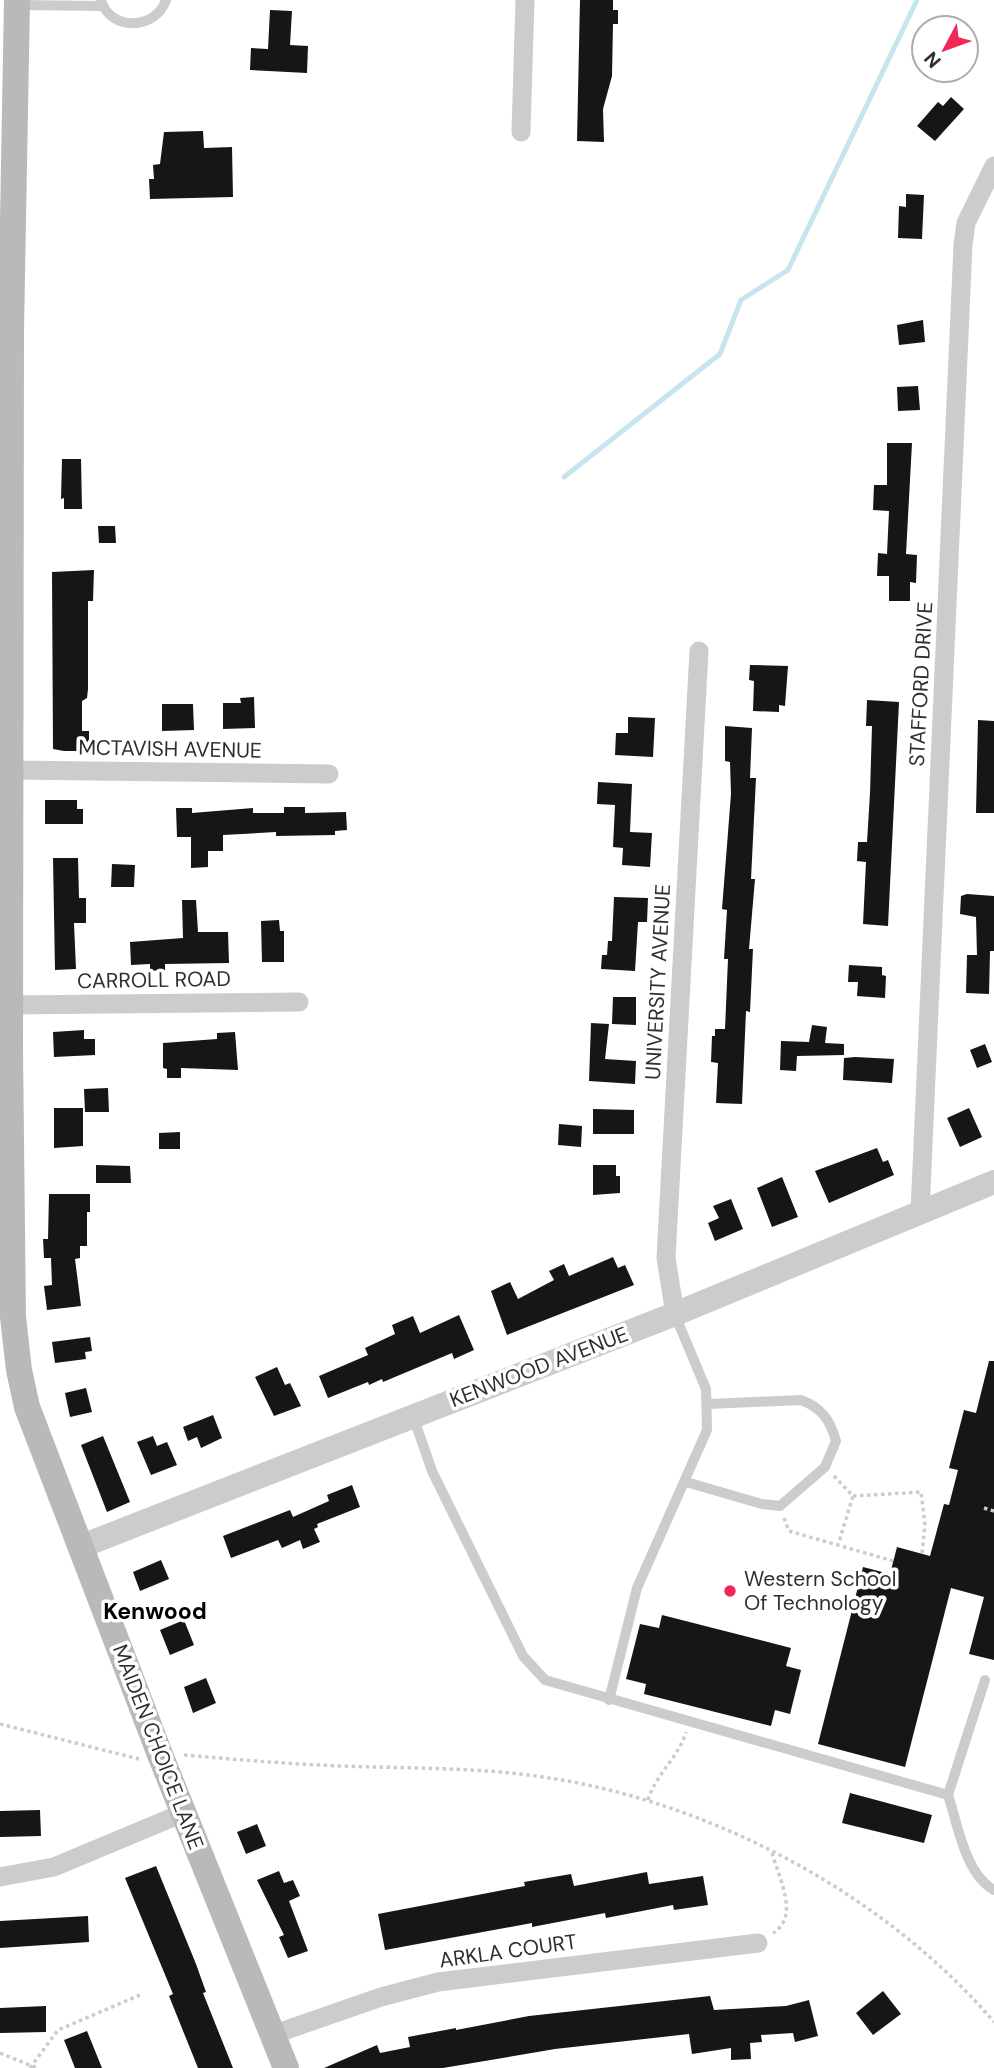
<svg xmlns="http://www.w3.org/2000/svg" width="994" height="2068" viewBox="0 0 994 2068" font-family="'DM Sans',sans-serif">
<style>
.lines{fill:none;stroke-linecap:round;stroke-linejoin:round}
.stream{stroke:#c7e5ee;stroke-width:5}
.building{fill:#161616}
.path{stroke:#ccc;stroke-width:3.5;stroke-dasharray:3.5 3.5;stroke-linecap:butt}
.service{stroke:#ccc;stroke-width:10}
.minor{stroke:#ccc;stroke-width:19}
.tertiary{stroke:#ccc;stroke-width:24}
.secondary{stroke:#b9b9b9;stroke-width:26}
.poi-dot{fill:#ee295a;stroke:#fff;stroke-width:2.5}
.labels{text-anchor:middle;stroke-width:7;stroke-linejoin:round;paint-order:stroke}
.street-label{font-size:21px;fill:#2f2f2f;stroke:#fff}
.poi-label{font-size:21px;fill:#2f2f2f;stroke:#fff;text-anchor:start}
.neighbourhood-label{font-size:23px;font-weight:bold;fill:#000;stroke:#fff}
</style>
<rect width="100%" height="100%" fill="#fff"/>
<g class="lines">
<path class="stream" d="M564 477 720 354 741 300 788 270 917 0"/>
</g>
<path class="building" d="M580 0H613V10H618V24H613L612 76 603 109 604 142 577 141Z
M270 10 292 11 290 45 308 46 307 73 250 70 251 48 268 49Z
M951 97 964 109 935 141 917 126 938 102 943 106Z
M203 131 204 148 232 147 233 197 150 199 149 179H154L153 165 160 164 164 132Z
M906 194 924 195 922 239 898 238 899 206 906 207Z
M923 320 925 342 899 345 897 325Z
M918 386 920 410 898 411 897 387Z
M887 443H912L906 554 917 555 916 583 910 582V601H889V576H877L878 553 887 554 889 511 873 510 874 485H887Z
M62 459H81L82 509H64V498L61 499Z
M98 526H115L116 543H99Z
M94 570 93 601H88V689L87 698 82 701V731H89V747H82V751H64L53 749 52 572Z
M750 665 788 666 785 706 779 705V712L753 711 754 681 749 680Z
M254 697 255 728 223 729V703H241L240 698Z
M867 700 899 702 888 926 863 924 866 862 857 861 858 842H867L870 793 872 726H866Z
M162 704H193L194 730 162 731Z
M628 717 655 718 653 757 615 755 616 733H628Z
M978 720 994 721V813H976Z
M725 726 752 728 750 778H756L751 879H755L749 949H753L750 1012 746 1011 742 1104 716 1103 718 1063 711 1062 712 1036H715V1029H725L728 959H724L727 910 722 909 731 794 730 762 725 761Z
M598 782 632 784 630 832 652 833 650 867 622 865 623 848 613 847 615 805 597 804Z
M45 800H77V809H83V824H45Z
M284 807H305V813L346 812 347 830 335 831V835L276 836V832L223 835V851H208V867L191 868V837H177L176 808H192V813L253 808V813H284Z
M53 858H78L79 898H86V923H74L76 969 55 970Z
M112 864 135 865 134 887H111Z
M967 894 994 896V951H990L989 994 966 993 967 955H977L976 917 960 914 961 896Z
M614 897 648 898 647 922H638L635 971 601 969 602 955H607L608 941H612Z
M182 900H196L198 932H228L229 963 165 964V970L150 971V964L131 965 130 942 183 938Z
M279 920 280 931H284V962H262L261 921Z
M849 965 882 967V975L886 976 885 998 857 996 858 982H848Z
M613 997H636V1025L612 1024Z
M591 1023 609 1024 605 1059 636 1061 635 1084 589 1081Z
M812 1025 827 1027 825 1043 844 1044V1055L797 1056 796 1071 780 1070 781 1041 809 1042Z
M84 1030V1039H95V1055L54 1057 53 1032Z
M235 1032 238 1070 181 1068V1078H167V1069L163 1068V1043L217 1039V1033Z
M985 1044 992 1062 977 1068 970 1050Z
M855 1057 894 1059 892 1083 843 1080 844 1058Z
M108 1088 109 1112H85L84 1089Z
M54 1108H83V1146L54 1148Z
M969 1108 982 1137 960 1147 947 1118Z
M593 1109 634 1110V1134H593Z
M559 1124 582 1126 581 1147 558 1145Z
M180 1132V1149H159V1133Z
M877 1148 883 1162 888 1160 894 1175 829 1203 815 1171Z
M96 1165 130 1166 131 1183H96Z
M593 1165H616V1176H620V1193L593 1195Z
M782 1177 798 1217 772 1227 757 1188Z
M49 1194H90V1212H87V1246H80V1258L75 1259 81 1306 47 1310 44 1286 52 1285 51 1258H44L43 1239H48Z
M731 1199 743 1229 715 1241 708 1223 719 1218 713 1206Z
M613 1257 618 1268 625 1265 634 1285 507 1335 491 1291 510 1282 518 1299 554 1280 549 1271 564 1264 569 1276Z
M459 1315 474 1350 454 1359 452 1353 383 1382 382 1379 369 1385 368 1382 328 1398 319 1376 368 1355 365 1348 395 1334 392 1325 413 1316 420 1333Z
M90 1337 92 1351 85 1352 86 1359 55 1363 52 1342Z
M989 1361H994V1660L969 1654 984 1597 951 1588 905 1767 818 1744 863 1567 890 1574 897 1547 930 1556 944 1504 949 1505 958 1470 949 1468 964 1410 976 1413Z
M277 1367 285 1385 290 1383 301 1406 274 1416 255 1377Z
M86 1388 92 1412 70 1417 65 1393Z
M213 1415 222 1438 201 1448 197 1437 188 1441 183 1427Z
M103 1436 130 1502 107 1512 81 1445Z
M153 1436 157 1446 167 1442 177 1465 151 1475 137 1442Z
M352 1485 360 1507 317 1524 318 1527 314 1529 320 1542 303 1549 300 1540 282 1548 278 1540 231 1558 223 1536 290 1510 293 1517 329 1501 327 1495Z
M161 1560 169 1579 140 1591 133 1572Z
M662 1615 791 1648 786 1666 801 1670 790 1714 775 1710 771 1726 644 1694 646 1684 626 1679 640 1624 659 1628Z
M184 1620 194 1645 170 1655 160 1630Z
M206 1678 216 1703 193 1713 184 1687Z
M850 1793 932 1815 924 1843 842 1823Z
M40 1810 41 1836 0 1837V1811Z
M257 1824 266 1846 246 1854 237 1832Z
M156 1866 196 1964 206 1992 203 1993 233 2068H198L169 1996 173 1994 125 1878Z
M279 1871 284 1883 293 1880 300 1896 289 1901 308 1951 288 1958 279 1937 284 1935 257 1880Z
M647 1872 649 1884 703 1876 708 1905 674 1910 673 1905 606 1918 605 1913 532 1927V1923L385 1950 378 1914 525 1886 524 1882 571 1874 574 1886Z
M88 1916 89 1942 0 1948V1921Z
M883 1991 901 2014 873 2035 856 2013Z
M710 1996 714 2010 786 2006 809 2000 818 2036 795 2042 793 2033 761 2035 762 2042 750 2043 751 2059 731 2060V2048L692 2054 689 2034 555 2049 443 2068H324L377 2045 380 2053 410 2047 408 2037 456 2028V2030L529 2016Z
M46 2006V2032L0 2033V2008Z
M87 2031 102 2068H75L64 2040Z"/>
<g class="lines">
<path class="path" d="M834 1476 853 1496 838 1545
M853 1496 921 1492 925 1525 922 1554
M984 1508 994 1511
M784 1518 789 1531 893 1561
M0 1724 139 1759
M184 1755C230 1759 275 1763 321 1765 395 1769 469 1766 543 1777 709 1801 884 1893 994 2022
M648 1800C656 1774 678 1758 686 1732
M772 1853C779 1878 800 1917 773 1933
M0 2053 37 2068
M30 2068 58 2030 140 1995"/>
<path class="service" d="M101 0C110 32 156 30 166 0
M19 5 103 6
M413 1416 432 1471 523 1656 545 1680 948 1795C958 1825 965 1874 994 1890
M686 1482 762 1504 780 1506 825 1467 836 1441C830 1420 822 1408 801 1400L708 1404
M609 1700 637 1588 707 1430 706 1389 675 1315
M948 1795 985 1680"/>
<path class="minor" d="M521 132 525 0
M10 770 329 774
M10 1005 299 1002
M920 1212 963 245 966 223 994 166
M675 1314 666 1258 699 651
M0 1877 54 1867 183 1813
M272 2035 381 1997 438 1982 758 1943"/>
<path class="tertiary" d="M82 1546 675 1314 994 1182"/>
<path class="secondary" d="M17 0 11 331 10 1050 13 1317 19 1370 27 1407 161 1757 286 2068"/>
</g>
<circle class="poi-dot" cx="730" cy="1591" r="7"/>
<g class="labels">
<g class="street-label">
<text transform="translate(921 684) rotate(-87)" y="7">STAFFORD DRIVE</text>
<text transform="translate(170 749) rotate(1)" y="7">MCTAVISH AVENUE</text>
<text transform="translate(154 980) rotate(-1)" y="7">CARROLL ROAD</text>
<text transform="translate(658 982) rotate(-87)" y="7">UNIVERSITY AVENUE</text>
<text transform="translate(539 1367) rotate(-21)" y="7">KENWOOD AVENUE</text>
<text transform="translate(158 1747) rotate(69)" y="7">MAIDEN CHOICE LANE</text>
<text transform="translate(508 1951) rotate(-8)" y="7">ARKLA COURT</text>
</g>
<g class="poi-label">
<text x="744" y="1586">Western School<tspan x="744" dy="24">Of Technology</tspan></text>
</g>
<g class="neighbourhood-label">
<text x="155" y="1619">Kenwood</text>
</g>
</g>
<g transform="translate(945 49) rotate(229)"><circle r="33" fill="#ffffff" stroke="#acacac" stroke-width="2"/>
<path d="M0-5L12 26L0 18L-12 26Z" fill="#ee295a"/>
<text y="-10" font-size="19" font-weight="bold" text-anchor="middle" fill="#2f2f2f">N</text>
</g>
</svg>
